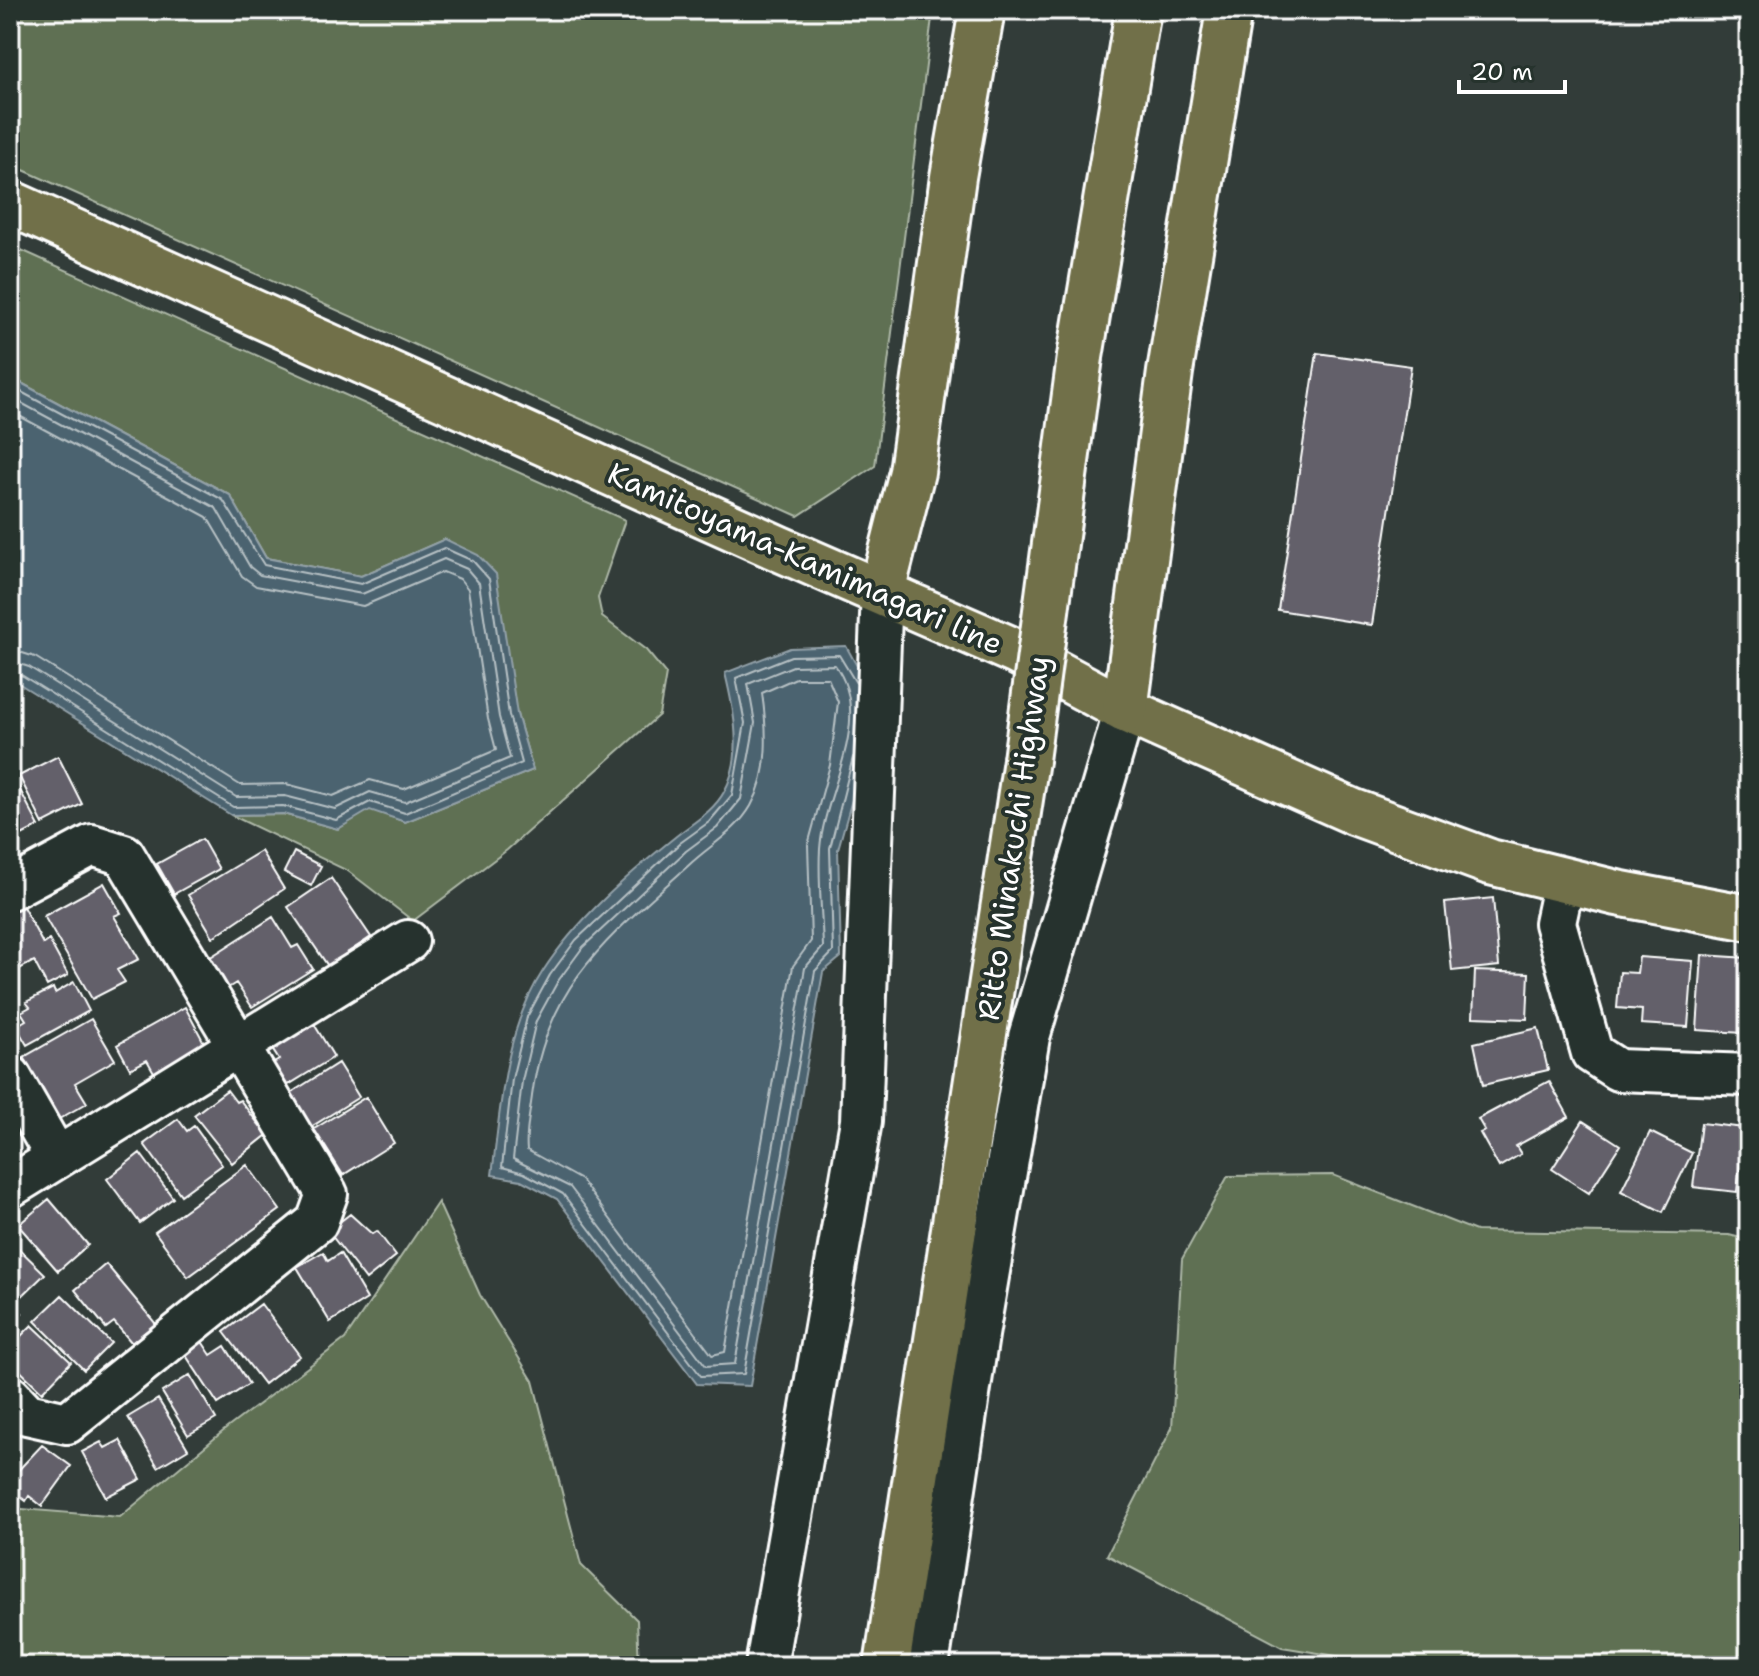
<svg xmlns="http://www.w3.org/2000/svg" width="1759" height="1676" viewBox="0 0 1759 1676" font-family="'Shantell Sans',sans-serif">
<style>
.green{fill:#5e7052;stroke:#aeb8a8;stroke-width:2}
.water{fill:#4b636f;stroke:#93a1a9;stroke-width:2}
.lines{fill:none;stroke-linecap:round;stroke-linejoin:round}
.shore{stroke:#b7c1c5;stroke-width:2}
.building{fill:#64606b;stroke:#fff;stroke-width:2}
.minor-casing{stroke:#fff;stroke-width:46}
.major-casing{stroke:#fff;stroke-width:50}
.highway-casing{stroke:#fff;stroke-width:50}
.minor{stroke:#26332d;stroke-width:40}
.major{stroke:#71704a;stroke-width:44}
.highway{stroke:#71704a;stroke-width:44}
.highway-bridge-casing{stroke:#fff;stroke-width:50;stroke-linecap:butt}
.highway-bridge{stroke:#71704a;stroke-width:44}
.labels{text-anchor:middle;stroke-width:8;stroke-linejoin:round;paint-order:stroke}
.street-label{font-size:30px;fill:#fff;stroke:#26332d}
</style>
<rect width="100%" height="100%" fill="#323c39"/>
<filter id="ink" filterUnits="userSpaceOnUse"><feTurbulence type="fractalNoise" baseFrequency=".0125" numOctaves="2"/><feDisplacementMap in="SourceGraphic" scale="16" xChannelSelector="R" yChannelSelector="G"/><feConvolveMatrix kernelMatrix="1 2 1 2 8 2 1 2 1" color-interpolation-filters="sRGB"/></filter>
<g filter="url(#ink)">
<path class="green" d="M10 10H933L875 466 798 516 10 164Z
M10 245 625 520 598 598 602 617 646 650 666 674 659 715 507 850 413 921 348 871 231 815 283 814 338 829 370 809 405 822 533 770 517 714 445 539 361 576 266 558 230 495 10 377Z
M1333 1175 1476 1231 1729 1235 1749 1240V1666H1397L1282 1647 1107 1555 1172 1428 1182 1259 1228 1176Z
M438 1202 480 1295 533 1381 581 1565 637 1620 639 1666H10V1508L120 1517 227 1428 345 1339Z"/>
<path class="water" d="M10 377 230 495 266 558 361 576 445 539 478 555 496 574 517 714 533 770 405 822 370 810 338 829 283 814 231 815 10 678Z
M846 646 863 677 860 771 838 849 841 957 823 972 750 1386 697 1384 557 1199 521 1180 492 1175C501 1105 504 1031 543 971 576 920 629 874 675 837 692 823 713 812 724 792 744 756 734 710 725 673L790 648Z"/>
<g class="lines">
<path class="shore" d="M10 386 223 500 264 565 361 584 444 548 473 561 489 579 509 715 522 763 405 813 370 802 336 820 283 806 233 807 23 676 10 671
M10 397 216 508 250 567 260 575 362 594 444 559 467 569 479 583 499 717 510 758 405 802 370 792 335 809 285 796 236 797 29 667 10 661
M10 411 207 517 242 576 256 586 363 606 443 572 460 579 468 589 488 719 496 750 404 789 370 780 333 796 286 784 240 785 35 657 10 649
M835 665C875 720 824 790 820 849 818 881 822 915 823 947L805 968 735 1364 706 1366 570 1187 513 1159 522 1081 536 1021 558 981 583 947 686 851 717 828 741 799 755 723 748 684 793 666Z
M796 678H828L838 702 830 765 808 845 811 941 793 966 725 1352 712 1355 581 1180 527 1150C525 1133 530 1113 532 1096 547 982 610 937 689 865 710 845 736 832 751 806 770 773 767 728 762 693Z
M853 757 830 848 833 952 815 971 744 1374 701 1376 563 1194 524 1173 502 1167 512 1079 527 1017 550 975 576 940 680 843 709 822 732 795 745 723 736 678 791 656 839 655 856 683"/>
</g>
<path class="building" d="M1317 353 1411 366 1372 625 1278 610Z
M58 756 82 804 43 824 19 776Z
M10 771 39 826 10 841Z
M202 839 219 869 174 894 157 864Z
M261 851 284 889 213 937 188 895Z
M294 852 321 866 311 886 284 872Z
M331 878 371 937 328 966 288 907Z
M104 883 121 913 114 916 139 959 117 970 125 982 92 999 44 916Z
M1493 898 1499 966 1452 971 1445 903Z
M20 901 43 944 49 940 68 975 47 986 34 961 10 974V907Z
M273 917 292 948 298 945 313 969 252 1007 236 983 228 988 209 958Z
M1702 955 1748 958 1743 1033 1697 1030Z
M1639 957 1693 961 1688 1027 1641 1024 1642 1010 1617 1008 1620 972 1637 973Z
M1475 971 1529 973 1527 1019 1473 1017Z
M74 982 89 1011 27 1045 16 1026 26 1020 21 1012 30 1007 26 1002 53 988 55 993Z
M185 1007 207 1048 156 1076 147 1060 130 1069 117 1045Z
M91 1019 115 1060 75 1083 87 1103 59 1119 24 1057Z
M314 1024 334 1057 285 1087 272 1064 279 1060 272 1049Z
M1538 1028 1548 1070 1483 1085 1474 1043Z
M338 1063 359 1097 306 1130 286 1096Z
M1549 1081 1569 1117 1516 1146 1521 1154 1499 1167 1480 1133 1485 1131 1478 1119Z
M227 1090 236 1102 240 1100 267 1135 232 1163 194 1115Z
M366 1097 394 1143 343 1175 314 1129Z
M178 1119 187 1131 194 1126 222 1165 181 1195 144 1144Z
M1583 1121 1620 1145 1589 1193 1552 1169Z
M1701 1123 1744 1128 1737 1192 1693 1187Z
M1650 1132 1692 1153 1663 1212 1621 1191Z
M140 1153 173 1198 140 1223 107 1179Z
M247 1165 280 1210 188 1277 155 1232Z
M49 1199 88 1245 58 1271 18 1225Z
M350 1214 372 1234 377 1231 396 1256 366 1280 328 1231Z
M10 1240 45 1274 18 1300 10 1292Z
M323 1252 328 1261 340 1253 367 1299 330 1322 297 1267Z
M106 1264 156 1324 132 1343 114 1322 106 1328 75 1290Z
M62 1295 111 1343 84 1370 35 1321Z
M10 1301 22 1313 10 1325Z
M261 1304 300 1356 264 1384 224 1332Z
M32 1325 71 1362 42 1392 10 1361V1347Z
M199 1337 211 1355 225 1346 249 1384 218 1404 181 1348Z
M190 1375 216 1419 188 1435 162 1392Z
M158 1399 188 1449 158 1467 128 1417Z
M120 1440 141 1479 106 1497 82 1452 101 1442 105 1448Z
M42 1445 71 1466 42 1506 29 1496 26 1501 10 1489V1479Z"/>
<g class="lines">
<g class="minor-casing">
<path id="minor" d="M1564 881 1555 923 1592 1053 1618 1070 1749 1075
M10 889 92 845 124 855 327 1194 317 1222 67 1423 27 1414 10 1396
M10 1076 57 1158
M10 1187 408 941
M766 1666 861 1121 882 591
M928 1666 978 1335 1029 1037 1125 710"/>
</g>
<g class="major-casing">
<path id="major" d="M10 203 778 548 1017 652 1125 710 1354 812 1490 862 1617 893 1749 918"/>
</g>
<g class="highway-casing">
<path id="highway" d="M1080 357 1138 10
M882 591 912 472 953 177 982 10
M1125 710 1170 372 1229 10
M887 1666 1026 760"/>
</g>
<use href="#minor" class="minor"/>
<use href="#major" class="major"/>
<use href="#highway" class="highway"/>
<g class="highway-bridge-casing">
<path id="highway-bridge" d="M1026 760 1080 357"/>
</g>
<use href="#highway-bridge" class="highway-bridge"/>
</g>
</g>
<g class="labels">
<g class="street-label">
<text transform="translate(805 559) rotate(24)" y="10">Kamitoyama-Kamimagari line</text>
<text transform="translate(1014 838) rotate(-82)" y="10">Ritto Minakuchi Highway</text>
</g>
</g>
<rect width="1759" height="1676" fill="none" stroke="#26332d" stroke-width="40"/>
<rect x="20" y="20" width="1719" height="1636" fill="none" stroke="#fff" stroke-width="3" filter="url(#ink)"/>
<path d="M1459 80v12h106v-12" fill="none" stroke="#ffffff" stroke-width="4"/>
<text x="1471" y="80" font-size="24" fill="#ffffff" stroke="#26332d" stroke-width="6" paint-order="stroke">20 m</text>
</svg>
